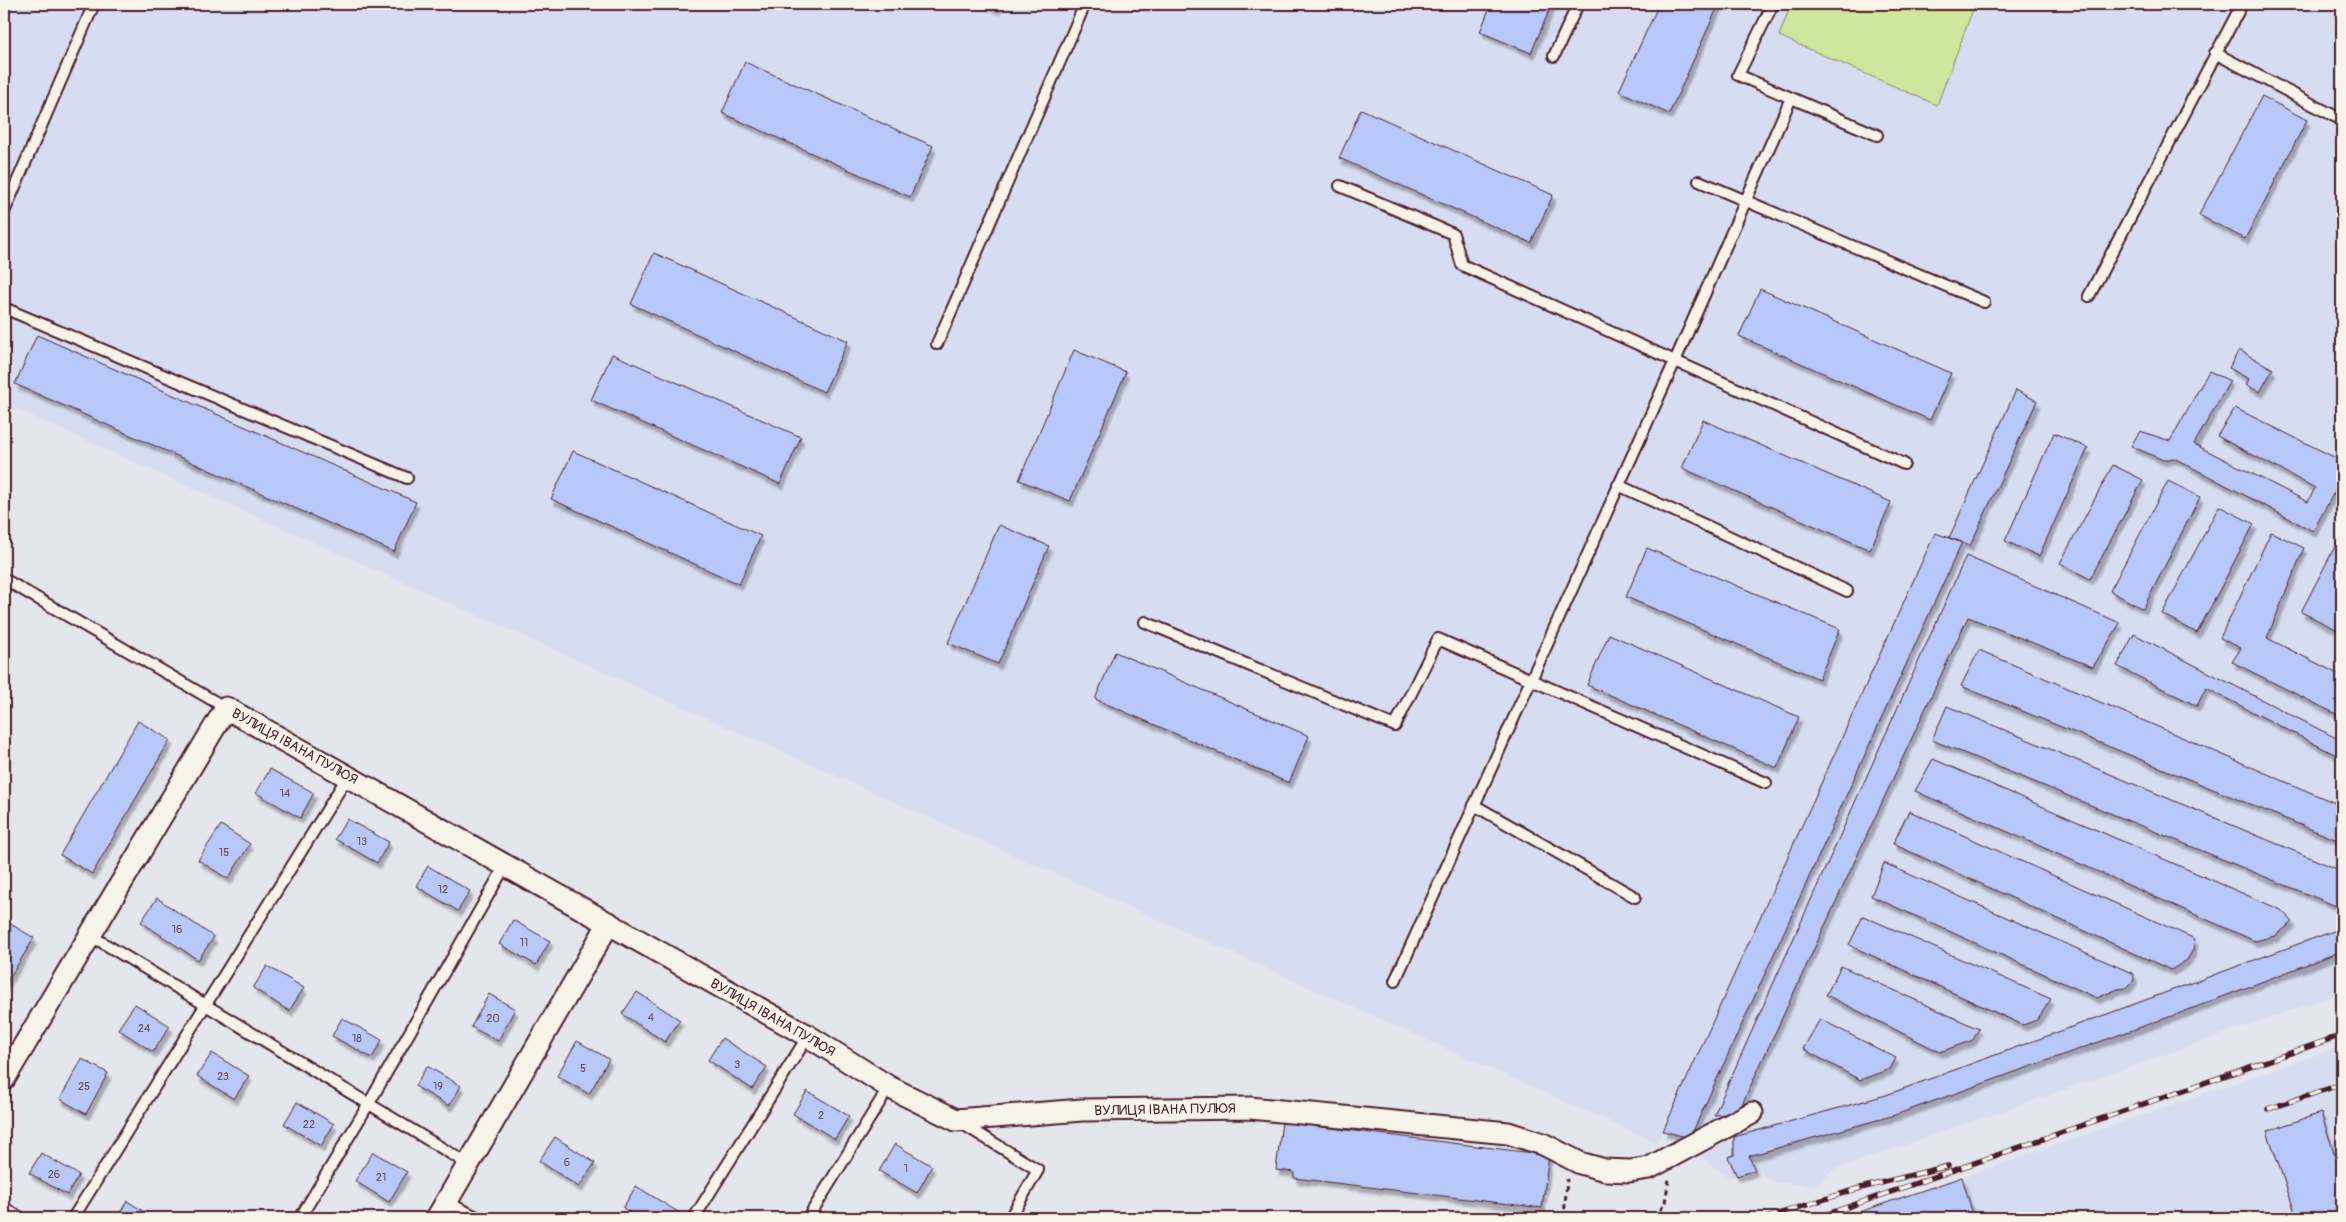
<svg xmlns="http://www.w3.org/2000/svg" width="2346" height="1222" viewBox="0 0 2346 1222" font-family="Pangolin,sans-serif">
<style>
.built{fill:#d7ddf0}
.green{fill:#cfe79d;stroke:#8c8364}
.building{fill:#b8c8f8;stroke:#4a1f2b;filter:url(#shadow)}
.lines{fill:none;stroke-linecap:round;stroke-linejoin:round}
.service-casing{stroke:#4a1f2b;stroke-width:14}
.minor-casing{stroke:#4a1f2b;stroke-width:25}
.path{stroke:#4a1f2b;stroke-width:3;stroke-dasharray:5 4;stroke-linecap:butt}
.service{stroke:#f7f3e8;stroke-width:10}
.minor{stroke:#f7f3e8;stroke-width:21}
.rail-casing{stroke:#4a1f2b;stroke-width:5.5}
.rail{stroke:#f7f3e8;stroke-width:4;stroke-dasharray:11;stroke-linecap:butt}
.labels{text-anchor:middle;stroke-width:4;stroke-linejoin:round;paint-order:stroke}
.number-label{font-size:11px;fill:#66495e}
.street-label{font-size:14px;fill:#4a1f2b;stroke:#f7f3e8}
</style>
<defs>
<filter id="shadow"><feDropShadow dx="3" dy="5.5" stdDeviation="1" flood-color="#0004"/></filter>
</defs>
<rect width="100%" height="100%" fill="#e4e6ed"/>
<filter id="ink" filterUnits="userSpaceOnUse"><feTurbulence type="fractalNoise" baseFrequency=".02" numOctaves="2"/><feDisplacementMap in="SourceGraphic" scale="10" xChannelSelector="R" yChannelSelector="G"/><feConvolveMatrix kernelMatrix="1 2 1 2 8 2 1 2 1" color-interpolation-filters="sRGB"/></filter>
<g filter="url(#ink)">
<path class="built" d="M4 4H2342V993L1833 1170 1814 1186 1774 1182 1755 1170 1729 1178 1663 1131 1657 1143 4 404Z
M2342 1046V1218H1842L1962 1177Z"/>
<path class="green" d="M1791 4H1975L1937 105 1779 36Z"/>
<path class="building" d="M985 4H999L997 9Z
M1491 4H1552L1531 53 1480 32Z
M1659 4H1719L1669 114 1619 91Z
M745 62 933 146 910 197 722 113Z
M2262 96 2307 120 2245 239 2199 215Z
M1361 109 1553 195 1531 243 1339 158Z
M654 253 848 341 824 392 631 304Z
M1760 289 1951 373 1930 420 1739 336Z
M37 335 416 502 394 552 15 384Z
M1074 350 1126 372 1070 501 1019 480Z
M2239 350 2273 369 2260 392 2246 385 2249 379 2229 368Z
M612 354 801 437 780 484 591 400Z
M2209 371 2230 381 2194 444 2308 502 2315 488 2217 436 2235 408 2342 461V478L2313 531 2174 458 2163 460 2131 446 2140 431 2170 441Z
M2016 390 2037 401 1970 546 1949 538Z
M1703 420 1891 502 1870 550 1682 468Z
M2054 433 2088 448 2039 556 2005 541Z
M573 451 761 536 739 584 551 499Z
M2113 465 2143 480 2090 579 2060 563Z
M2168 481 2200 497 2143 609 2110 591Z
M2219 506 2254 524 2197 633 2162 614Z
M999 525 1049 546 998 664 948 643Z
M2271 532 2304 548 2267 638 2342 676V717L2232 662 2241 648 2220 638Z
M1935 533 1962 542 1690 1138 1663 1131Z
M2342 533V622L2338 630 2301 612Z
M1647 548 1840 629 1819 679 1626 597Z
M1966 556 2120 623 2093 667 1968 617 1738 1113 1714 1115Z
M1609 634 1799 717 1777 768 1587 685Z
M2134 634 2342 741V758L2206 688 2197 706 2117 666Z
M1979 650 2342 806V842L1961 686Z
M1115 652 1309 736 1289 783 1095 699Z
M1947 706 2342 871V905L2336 906 1932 740Z
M138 721 170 740 92 874 60 855Z
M1933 759 2281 910 2293 922 2275 936 2255 941 1915 791Z
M270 769 314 793 300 818 256 793Z
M1909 811 2195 939 2193 950 2187 960 2171 970 1893 844Z
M347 819 389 842 377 863 335 839Z
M221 825 250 844 228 879 198 860Z
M1884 863 2134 974V980L2127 988 2118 989 2097 998 1871 896Z
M428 866 470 891 458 911 416 886Z
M157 898 214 937 198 960 141 922Z
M1863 916 2051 999 2037 1020 2023 1025 1849 945Z
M4 920 34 938 4 987Z
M513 920 550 941 536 965 499 944Z
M2342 928V951L2183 1012 1895 1115 1749 1156 1755 1170 1737 1176 1728 1157 1734 1155V1137L1886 1095Z
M267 966 304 988 289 1011 253 988Z
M1841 966 1979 1029 1973 1040 1940 1052 1826 995Z
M637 992 680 1020 665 1042 622 1014Z
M489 994 515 1009 498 1041 471 1027Z
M135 1004 170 1026 153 1052 118 1029Z
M342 1018 382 1040 372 1058 332 1036Z
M1820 1019 1896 1058 1890 1069 1860 1080 1803 1049Z
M722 1038 767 1067 752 1089 708 1060Z
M577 1041 609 1059 589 1094 557 1076Z
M212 1053 249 1076 234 1099 197 1076Z
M82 1059 108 1073 86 1114 60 1099Z
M427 1066 461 1086 449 1106 415 1086Z
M807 1091 849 1116 835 1139 793 1114Z
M297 1102 334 1124 321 1146 284 1124Z
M2321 1113 2342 1177V1211L2322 1218H2297L2267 1131Z
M1282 1122 1549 1155 1542 1208 1294 1178V1172L1276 1170Z
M555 1137 595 1163 579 1187 539 1161Z
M895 1144 932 1166 917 1193 879 1171Z
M373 1152 407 1172 389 1202 355 1181Z
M41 1153 79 1175 67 1195 29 1173Z
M1962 1177 1971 1208 1970 1218H1842Z
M636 1186 683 1215 681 1218H638L623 1208Z
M127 1201 154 1218H117Z"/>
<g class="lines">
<g class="service-casing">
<path id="service" d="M1773 4 1738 75 1877 135
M2215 53 2342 120
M1554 56 1578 4
M1699 181 1984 302
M1340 186 1453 234 1462 265 1904 464
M4 212 94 4
M2089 296 2242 4
M4 308 407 478
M937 344 1085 4
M1618 485 1847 591
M4 579 226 708
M1145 622 1395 726 1438 639 1766 783
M1474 805 1635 897
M90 935 468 1164
M1395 981 1675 361 1791 98
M961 1123 1038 1170 1010 1218
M446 1202 479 1218
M4 1208 21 1218
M73 1218 348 776
M300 1218 368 1105 505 866
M694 1218 808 1036
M808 1218 889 1087"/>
</g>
<g class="minor-casing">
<path id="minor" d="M4 1079 226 708 808 1036 889 1087 956 1120 1082 1110 1250 1108 1508 1133 1543 1144 1580 1163 1605 1170 1630 1171 1649 1168 1752 1113
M437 1218 609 923"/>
</g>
<path class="path" d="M1564 1218 1567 1179
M1656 1218 1665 1202 1669 1179"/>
<use href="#service" class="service"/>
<use href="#minor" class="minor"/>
<g class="rail-casing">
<path id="rail" d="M2268 1109 2342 1084
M1766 1218 1853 1190 1948 1166
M1816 1218 2342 1035"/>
</g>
<use href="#rail" class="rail"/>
</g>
</g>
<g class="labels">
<g class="number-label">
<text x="285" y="797">14</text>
<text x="362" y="845">13</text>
<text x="224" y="856">15</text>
<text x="443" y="893">12</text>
<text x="177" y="933">16</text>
<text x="524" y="946">11</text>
<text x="651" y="1021">4</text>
<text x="493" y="1022">20</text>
<text x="144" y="1032">24</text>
<text x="357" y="1042">18</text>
<text x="737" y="1068">3</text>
<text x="583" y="1072">5</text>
<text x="223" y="1080">23</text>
<text x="84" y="1090">25</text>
<text x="438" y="1090">19</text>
<text x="821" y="1119">2</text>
<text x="309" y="1128">22</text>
<text x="567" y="1166">6</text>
<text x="906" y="1172">1</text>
<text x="54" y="1178">26</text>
<text x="381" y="1181">21</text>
</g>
<g class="street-label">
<text transform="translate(295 746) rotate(29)" y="5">ВУЛИЦЯ ІВАНА ПУЛЮЯ</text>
<text transform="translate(773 1017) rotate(30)" y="5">ВУЛИЦЯ ІВАНА ПУЛЮЯ</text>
<text transform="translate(1165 1109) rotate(-1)" y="5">ВУЛИЦЯ ІВАНА ПУЛЮЯ</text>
</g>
</g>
<rect width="2346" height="1222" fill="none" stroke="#f7f3e8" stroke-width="20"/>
<rect x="10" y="10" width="2326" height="1202" fill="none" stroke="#4a1f2b" stroke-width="2" filter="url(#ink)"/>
</svg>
